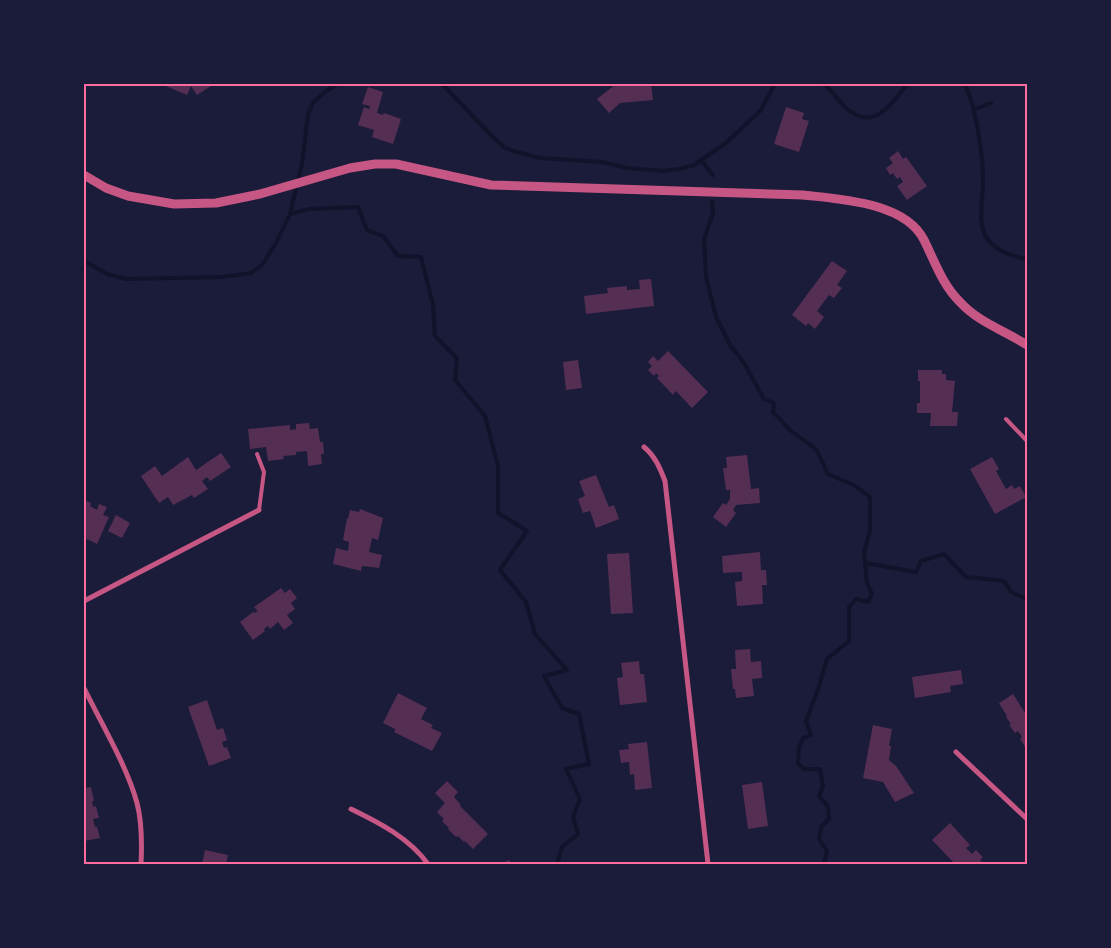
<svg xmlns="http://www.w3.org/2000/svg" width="1111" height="948" font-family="Quicksand,sans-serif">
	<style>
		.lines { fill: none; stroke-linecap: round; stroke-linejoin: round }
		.stream { stroke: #12122b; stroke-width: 4 }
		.building { fill: #542f53 }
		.service { stroke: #c65784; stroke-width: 4 }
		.minor { stroke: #c65784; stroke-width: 5 }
		.tertiary { stroke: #c65784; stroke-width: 9 }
		.neatline { fill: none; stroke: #ff6b9d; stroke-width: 2 }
	</style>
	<rect width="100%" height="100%" fill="#1b1b3a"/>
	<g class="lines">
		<!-- stream -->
		<path class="stream" d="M 442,84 L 494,138 L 504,147 L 513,151 L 540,158 L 602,162 L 627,168 L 664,171 L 679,169 L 694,165 L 726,143 L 761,110 L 775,84
			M 824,84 C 832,91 838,100 845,107 C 874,134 891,103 908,84
			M 964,84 C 975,100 983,157 983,178 C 984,196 977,218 985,235 C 992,249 1012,257 1027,259
			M 973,110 L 991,103
			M 701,160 L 713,175
			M 712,202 L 713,213 L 704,239 L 706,277 L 716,317 L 730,345 L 744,363 L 764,399 L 774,403 L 773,412 L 790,430 L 816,449 L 828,474 L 854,485 L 870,497 L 870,531 L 864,552 L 867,583 L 872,594 L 868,602 L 856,599 L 849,607 L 849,641 L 827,659 L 818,689 L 806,721 L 811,735 L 803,738 L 799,748 L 798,763 L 804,769 L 820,769 L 823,786 L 819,796 L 828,807 L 829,819 L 821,827 L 819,839 L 827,851 L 824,864
			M 290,214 L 309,209 L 358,207 L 367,230 L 383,236 L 398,256 L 421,257 L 433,305 L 435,336 L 457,358 L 455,380 L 485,416 L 498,466 L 498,513 L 527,531 L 500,570 L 526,602 L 535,634 L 567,670 L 544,676 L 562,708 L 579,714 L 589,764 L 566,769 L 580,799 L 573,817 L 578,834 L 562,847 L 557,864
			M 84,261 L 107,274 L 126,279 L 222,277 L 251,273 L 263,264 L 276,243 L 290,214 L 302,164 L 308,114 L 313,103 L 325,92 L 337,84
			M 865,563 L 916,572 L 921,561 L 944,554 L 966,577 L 1004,581 L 1011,592 L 1027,599"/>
	</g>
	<!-- building -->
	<path class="building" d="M 167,84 L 214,84 L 197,95 L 191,86 L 187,95 L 166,86 Z
		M 616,84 L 651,84 L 653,100 L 620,103 L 609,113 L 597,99 Z
		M 368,87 L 383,92 L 377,113 L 383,115 L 384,113 L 401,119 L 393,144 L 372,137 L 374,130 L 358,125 L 364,107 L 369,109 L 370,106 L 362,104 Z
		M 786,107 L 804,113 L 802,119 L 809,121 L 799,152 L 774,144 Z
		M 898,151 L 903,159 L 906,157 L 927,186 L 907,200 L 897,186 L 903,182 L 900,177 L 897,179 L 893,173 L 890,175 L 886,168 L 893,163 L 889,158 Z
		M 832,261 L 847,271 L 837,285 L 842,288 L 834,298 L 829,295 L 817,311 L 824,317 L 815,329 L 808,323 L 806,326 L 792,315 Z
		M 651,279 L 654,306 L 586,314 L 584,296 L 608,293 L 607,288 L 627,286 L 627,290 L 640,289 L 639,280 Z
		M 668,351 L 708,392 L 692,408 L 676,391 L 673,395 L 657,378 L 659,376 L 656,373 L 654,376 L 648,370 L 652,366 L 648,362 L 653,356 L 658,361 Z
		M 578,360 L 582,388 L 566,390 L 563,362 Z
		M 918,370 L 942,370 L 942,374 L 946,374 L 946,380 L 955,381 L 952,412 L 958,412 L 957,426 L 930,426 L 931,413 L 917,413 L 917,403 L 920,403 L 920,381 L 918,381 Z
		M 309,423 L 310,429 L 318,428 L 320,442 L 323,442 L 324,454 L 321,454 L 322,464 L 308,466 L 307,451 L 296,452 L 296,455 L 283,456 L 284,459 L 268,461 L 266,447 L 250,449 L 248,429 L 290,425 L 290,430 L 296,429 L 296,424 Z
		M 221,453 L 231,467 L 210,481 L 207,477 L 202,481 L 208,489 L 194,498 L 192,495 L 173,505 L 168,497 L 159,503 L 141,476 L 155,466 L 162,476 L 188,457 L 196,470 Z
		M 747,455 L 751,489 L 759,488 L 760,503 L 736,505 L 733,510 L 736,513 L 726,527 L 713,517 L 723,503 L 726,505 L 730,499 L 730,490 L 726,490 L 723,468 L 727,468 L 726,457 Z
		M 992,457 L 999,469 L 996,471 L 1006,489 L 1012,485 L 1014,489 L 1020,486 L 1026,497 L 995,514 L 970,469 Z
		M 596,475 L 609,507 L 614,505 L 619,519 L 596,528 L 590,511 L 583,513 L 578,499 L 585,496 L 579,481 Z
		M 84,500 L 91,503 L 90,506 L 97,510 L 99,504 L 107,507 L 103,515 L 109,517 L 97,544 L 87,539 L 86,541 L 84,540 Z
		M 360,509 L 383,518 L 378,540 L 372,538 L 369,552 L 382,555 L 379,568 L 362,566 L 361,571 L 333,564 L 336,548 L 348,551 L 349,542 L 343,540 L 347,518 L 348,519 L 350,510 L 359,512 Z
		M 116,515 L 130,523 L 122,538 L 108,531 Z
		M 760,552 L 761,570 L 766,570 L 767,585 L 762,585 L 763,604 L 737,606 L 735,582 L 742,581 L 742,572 L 723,573 L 722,556 Z
		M 629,553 L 633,613 L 611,614 L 607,554 Z
		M 281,588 L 285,593 L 290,589 L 297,598 L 291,603 L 295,609 L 287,615 L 293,623 L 284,630 L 278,622 L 270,629 L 268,626 L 264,629 L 265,631 L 253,640 L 240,622 L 253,612 L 254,613 L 258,611 L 254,607 Z
		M 750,649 L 751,662 L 761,661 L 762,678 L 752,679 L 754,696 L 736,698 L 735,689 L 733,689 L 731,669 L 736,669 L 735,650 Z
		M 639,661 L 640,674 L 644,674 L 647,702 L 620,705 L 617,678 L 623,677 L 621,663 Z
		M 961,670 L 963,684 L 950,686 L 951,692 L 915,698 L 912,677 Z
		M 398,693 L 427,708 L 421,719 L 433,725 L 431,728 L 442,733 L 432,751 L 394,732 L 395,729 L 383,723 Z
		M 1013,694 L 1027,716 L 1027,750 L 1020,739 L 1022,737 L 1018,731 L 1015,733 L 1009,725 L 1011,724 L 1006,717 L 1007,716 L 999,703 Z
		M 207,700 L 217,730 L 223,728 L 227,740 L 222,742 L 224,748 L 227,747 L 231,758 L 209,766 L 188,707 Z
		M 873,725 L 892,729 L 889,746 L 891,746 L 889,760 L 896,766 L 914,793 L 895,802 L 883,782 L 863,778 Z
		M 647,742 L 652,788 L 635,790 L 634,774 L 630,775 L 629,762 L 621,763 L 619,750 L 629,749 L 628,744 Z
		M 447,781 L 458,792 L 454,797 L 461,805 L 460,806 L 488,834 L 473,849 L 465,841 L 464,842 L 458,836 L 456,837 L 448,829 L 449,828 L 442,821 L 444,819 L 437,812 L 445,803 L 435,793 Z
		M 762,782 L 768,826 L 748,829 L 742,785 Z
		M 91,787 L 94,801 L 92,801 L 93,807 L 96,806 L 99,818 L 93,819 L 95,827 L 97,827 L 100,838 L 84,841 L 84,788 Z
		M 950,823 L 970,845 L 966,848 L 972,854 L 976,850 L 983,857 L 980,860 L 984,864 L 955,864 L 932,840 Z
		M 205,850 L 228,855 L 226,864 L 202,864 Z
		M 509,860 L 512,864 L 502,864 Z"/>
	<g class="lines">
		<!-- service -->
		<path class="service" d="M 1006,419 L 1027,441
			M 257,454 L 264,472 L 259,510"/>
		<!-- minor -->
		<path class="minor" d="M 644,447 C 655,456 660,468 665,481 L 708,864
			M 84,601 L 259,510
			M 84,688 C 101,723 127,766 137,803 C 142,822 142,844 141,864
			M 956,752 L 1027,819
			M 351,809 C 380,823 409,838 428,864"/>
		<!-- tertiary -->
		<path class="tertiary" d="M 84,175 L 106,188 L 128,196 L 174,204 L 216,203 L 260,194 L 350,168 L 375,164 L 396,164 L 491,185 L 803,195 C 839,199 905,202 924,240 C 935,262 942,284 960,302 C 978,322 1005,331 1027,345"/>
	</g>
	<!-- border -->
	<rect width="1111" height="948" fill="none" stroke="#1b1b3a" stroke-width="170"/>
	<rect x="85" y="85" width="941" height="778" class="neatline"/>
</svg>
